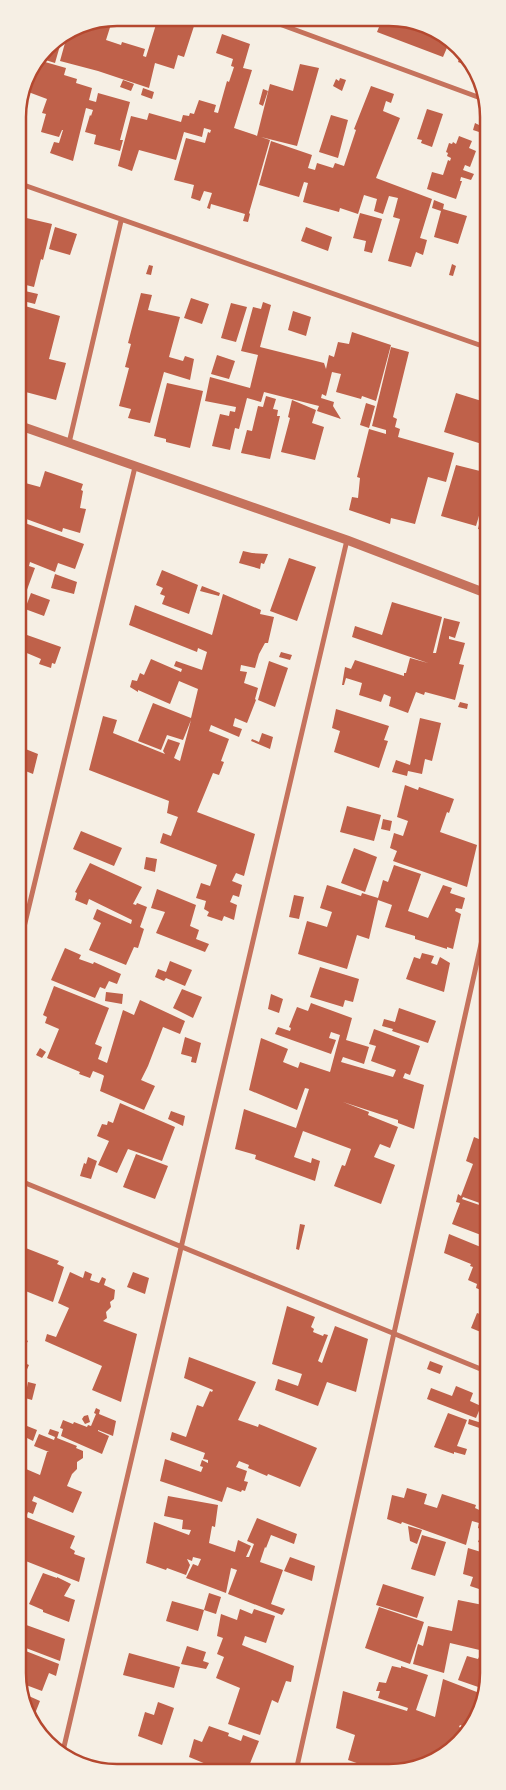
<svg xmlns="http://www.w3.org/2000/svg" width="506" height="1790" font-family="'Roboto Condensed',sans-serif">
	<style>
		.building { fill: #bf614a }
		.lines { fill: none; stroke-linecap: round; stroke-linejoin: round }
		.minor { stroke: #c5725c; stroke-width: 5 }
		.tertiary { stroke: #c5725c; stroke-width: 9 }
		.rim { fill: none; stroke: #b5482f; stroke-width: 2.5 }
	</style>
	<rect width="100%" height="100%" fill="#f6efe4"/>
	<!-- building -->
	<path class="building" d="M 113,18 L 106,40 L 121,45 L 122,42 L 145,49 L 143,56 L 146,57 L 158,18 L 181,18 L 195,23 L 184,57 L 178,55 L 174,69 L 155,63 L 149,88 L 98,71 L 60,61 L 68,32 L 71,31 L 80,33 L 82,24 Z
		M 372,19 L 409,19 L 449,43 L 443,57 L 377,32 L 381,22 Z
		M 222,34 L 250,44 L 243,68 L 252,70 L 234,128 L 255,135 L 257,136 L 270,84 L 293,91 L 300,64 L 319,68 L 297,146 L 261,137 L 270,140 L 249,213 L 250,214 L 248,222 L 243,221 L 245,214 L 211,204 L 210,209 L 207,208 L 212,193 L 204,191 L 200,201 L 191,198 L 194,185 L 174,180 L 186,138 L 205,143 L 208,132 L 210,133 L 211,130 L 204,128 L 202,137 L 184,132 L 176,160 L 139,150 L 132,171 L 118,166 L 131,116 L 147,120 L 149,113 L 181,122 L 183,115 L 189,116 L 190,113 L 194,114 L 199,100 L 216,105 L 214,112 L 218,113 L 227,81 L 229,82 L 234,67 L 231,66 L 233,59 L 216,53 Z
		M 63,35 L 55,63 L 39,58 L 47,46 Z
		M 462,50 L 464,51 L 471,67 L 458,62 Z
		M 38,60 L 66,68 L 64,75 L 77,79 L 76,83 L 92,88 L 89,100 L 96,102 L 98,93 L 130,102 L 120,140 L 123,140 L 120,151 L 94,144 L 96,135 L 85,132 L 90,115 L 91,116 L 93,110 L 86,108 L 73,161 L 50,153 L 54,142 L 59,143 L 63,130 L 62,130 L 59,137 L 41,132 L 46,114 L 42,113 L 47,99 L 23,90 L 25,79 Z
		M 340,78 L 346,80 L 342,91 L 333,86 L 336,79 L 339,81 Z
		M 123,80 L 134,84 L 131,91 L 120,87 Z
		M 371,86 L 394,94 L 391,103 L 386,101 L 383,111 L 400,118 L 376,178 L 432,199 L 420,238 L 427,240 L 423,255 L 416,252 L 411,267 L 388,261 L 400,219 L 393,217 L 398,198 L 389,196 L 383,214 L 374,211 L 377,199 L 364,195 L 358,214 L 340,208 L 339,212 L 303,202 L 308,183 L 304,182 L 299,197 L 259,185 L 271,141 L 312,155 L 308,168 L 315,170 L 317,163 L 333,168 L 335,163 L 344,166 L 356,130 L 354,129 Z
		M 143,88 L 154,92 L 152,99 L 141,95 Z
		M 263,89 L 268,91 L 263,106 L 259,104 Z
		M 427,109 L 443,114 L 432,147 L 421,143 L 422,140 L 417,139 Z
		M 331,115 L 348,120 L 338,158 L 319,152 Z
		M 475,123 L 481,126 L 479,132 L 473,130 Z
		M 459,136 L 472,141 L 469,148 L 476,151 L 470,167 L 465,165 L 463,170 L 474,174 L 471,180 L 461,177 L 460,181 L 462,181 L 456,199 L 427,189 L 432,172 L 443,175 L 448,160 L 450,161 L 451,158 L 447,156 L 448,153 L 446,152 L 449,143 L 452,144 L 453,142 L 456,144 Z
		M 487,148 L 488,148 L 488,167 L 482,163 Z
		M 434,200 L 444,204 L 443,209 L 467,216 L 458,244 L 434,237 L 441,211 L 432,208 Z
		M 360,213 L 382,219 L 372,253 L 364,251 L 366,241 L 353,238 Z
		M 18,216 L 52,224 L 43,260 L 41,259 L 34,287 L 18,283 Z
		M 55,227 L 77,234 L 70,255 L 49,249 Z
		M 306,227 L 332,237 L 328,251 L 301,241 Z
		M 452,264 L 456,266 L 453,276 L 449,275 Z
		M 149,265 L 153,266 L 151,275 L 146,274 Z
		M 25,291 L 38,294 L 35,304 L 23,301 Z
		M 141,293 L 152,295 L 148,310 L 180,317 L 169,357 L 183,361 L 185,356 L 194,359 L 190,380 L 164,372 L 150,423 L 128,418 L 131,409 L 119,406 L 129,368 L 125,367 L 131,344 L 128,343 Z
		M 191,298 L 209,304 L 202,324 L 184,318 Z
		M 263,302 L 271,305 L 260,347 L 324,363 L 326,369 L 329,355 L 334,357 L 338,342 L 349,344 L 352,332 L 391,345 L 376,401 L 362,396 L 361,399 L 336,392 L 341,374 L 332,372 L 326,396 L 322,394 L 321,398 L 334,402 L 333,406 L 341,419 L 317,411 L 319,406 L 264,392 L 261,402 L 247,398 L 239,429 L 235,428 L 230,450 L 212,446 L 220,414 L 229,416 L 230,411 L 235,412 L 236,407 L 205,401 L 210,377 L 250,388 L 258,355 L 241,351 L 253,307 L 261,309 Z
		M 231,303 L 247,307 L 236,342 L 221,338 Z
		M 18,304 L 60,316 L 49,359 L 66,363 L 56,400 L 18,390 Z
		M 293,311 L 311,317 L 306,336 L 288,330 Z
		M 391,347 L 409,352 L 393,417 L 397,419 L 395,427 L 400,429 L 398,437 L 454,453 L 446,482 L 428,477 L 415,524 L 391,518 L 390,524 L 349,510 L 352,497 L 358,498 L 360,478 L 357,477 L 369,429 L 386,434 L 386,430 L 372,426 Z
		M 217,355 L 235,361 L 229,379 L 211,374 Z
		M 167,383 L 203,391 L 190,448 L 166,442 L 166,439 L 154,436 Z
		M 456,393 L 488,403 L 488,437 L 485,445 L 444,432 Z
		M 266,396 L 276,399 L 273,409 L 278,410 L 277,416 L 280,416 L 270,459 L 241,453 L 247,430 L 252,431 L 258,406 L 263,407 Z
		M 292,400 L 316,410 L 312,423 L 324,427 L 315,460 L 281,452 L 290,418 L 288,417 Z
		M 366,403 L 375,406 L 369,428 L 360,425 Z
		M 456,465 L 488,473 L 488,485 L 476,526 L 441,516 Z
		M 45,471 L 83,484 L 81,490 L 83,491 L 80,508 L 86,509 L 80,533 L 63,528 L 62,532 L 18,516 L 18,481 L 40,487 Z
		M 487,491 L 488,491 L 488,531 L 478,529 Z
		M 18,518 L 20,518 L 19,521 L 84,544 L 75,569 L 58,563 L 55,572 L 30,562 L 29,566 L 35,568 L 21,606 L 18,605 Z
		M 243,551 L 252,553 L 268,554 L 264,564 L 261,563 L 260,569 L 239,563 Z
		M 289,558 L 316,567 L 297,621 L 270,611 Z
		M 162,570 L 198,585 L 189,614 L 162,604 L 165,596 L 160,594 L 163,588 L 156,585 Z
		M 55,574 L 77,582 L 74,594 L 51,588 Z
		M 202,586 L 220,593 L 219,596 L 200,591 Z
		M 31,593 L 50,600 L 44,616 L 25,609 Z
		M 223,594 L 261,610 L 260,614 L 274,617 L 268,643 L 265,643 L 259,654 L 255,668 L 241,665 L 240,671 L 247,672 L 244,683 L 258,688 L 255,699 L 256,700 L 247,723 L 235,718 L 233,726 L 242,729 L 239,737 L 211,725 L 209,731 L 229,739 L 221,761 L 224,762 L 219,775 L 213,773 L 197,812 L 255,834 L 244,876 L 236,873 L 232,881 L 242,885 L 239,897 L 233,895 L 230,902 L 237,905 L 234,920 L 224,916 L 222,921 L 207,916 L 209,912 L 204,909 L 206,901 L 196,898 L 201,883 L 210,886 L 217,865 L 160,843 L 163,833 L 171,836 L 178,817 L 167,813 L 169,801 L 89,770 L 103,716 L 117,720 L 113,733 L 165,754 L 163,751 L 168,739 L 180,743 L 174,758 L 180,761 L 191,720 L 183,740 L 167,735 L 161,750 L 138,741 L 153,703 L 191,718 L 198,689 L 179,681 L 170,704 L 138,690 L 138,692 L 130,687 L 132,680 L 137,681 L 140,673 L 144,675 L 151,659 L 181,672 L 182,669 L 174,666 L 176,661 L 202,670 L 207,652 L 198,648 L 197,652 L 129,625 L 135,605 L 212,635 Z
		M 392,602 L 442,617 L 433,653 L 436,653 L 444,618 L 460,622 L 455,638 L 449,636 L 449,639 L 465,643 L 459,664 L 464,665 L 455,700 L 425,692 L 424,695 L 416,692 L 408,713 L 389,706 L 391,697 L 384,694 L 381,702 L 359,695 L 362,683 L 346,678 L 344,685 L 342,685 L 345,667 L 351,669 L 355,660 L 404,676 L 404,673 L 406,673 L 410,658 L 428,663 L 352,637 L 355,626 L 382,635 Z
		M 27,635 L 61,647 L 55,664 L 52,663 L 51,668 L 39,664 L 41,659 L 22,651 Z
		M 281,652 L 292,655 L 290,660 L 279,657 Z
		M 269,661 L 288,668 L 275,707 L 258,700 Z
		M 460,702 L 468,704 L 467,709 L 458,707 Z
		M 336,709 L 389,726 L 384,740 L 388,741 L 379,768 L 334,752 L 340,731 L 332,728 Z
		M 420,718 L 441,723 L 432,761 L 425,759 L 422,774 L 408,771 L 407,776 L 392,772 L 396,760 L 410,765 Z
		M 262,733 L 273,737 L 270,749 L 251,741 L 252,739 L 259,742 Z
		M 18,746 L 38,754 L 33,774 L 18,768 Z
		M 405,785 L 418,790 L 419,787 L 454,799 L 449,813 L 447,812 L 440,832 L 477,845 L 467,887 L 393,861 L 397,851 L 390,848 L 394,833 L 403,836 L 408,821 L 397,817 Z
		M 347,806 L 381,815 L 374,841 L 340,832 Z
		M 383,819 L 392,821 L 390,831 L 381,829 Z
		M 81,831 L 122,848 L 114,866 L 73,849 Z
		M 354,848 L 377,857 L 365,892 L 341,883 Z
		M 146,857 L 157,859 L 155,872 L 144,869 Z
		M 90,863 L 142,887 L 133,904 L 136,905 L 137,903 L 147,907 L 140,927 L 144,929 L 138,948 L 134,947 L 126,965 L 89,950 L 101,923 L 93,919 L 97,909 L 131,924 L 132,920 L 89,899 L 87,905 L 75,900 L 77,893 L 75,892 Z
		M 394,865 L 421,874 L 408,911 L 428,918 L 443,885 L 452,888 L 450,893 L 465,898 L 462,909 L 456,908 L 455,911 L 461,914 L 453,949 L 447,947 L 447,949 L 415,939 L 415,936 L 385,927 L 392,905 L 378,900 L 369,939 L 357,935 L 347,969 L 298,954 L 307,921 L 327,927 L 332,912 L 320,908 L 327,885 L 361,896 L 362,893 L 378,898 L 383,880 L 388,882 Z
		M 157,889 L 196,905 L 190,926 L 199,930 L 196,939 L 209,944 L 205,952 L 156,933 L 165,912 L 151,908 Z
		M 294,895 L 304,897 L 299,919 L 289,917 Z
		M 65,948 L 81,955 L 79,959 L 93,964 L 94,962 L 121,974 L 117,984 L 109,981 L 105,989 L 100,987 L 95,998 L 51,980 Z
		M 422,953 L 434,956 L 431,963 L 437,965 L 440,957 L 450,963 L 444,992 L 406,979 L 414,957 L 420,959 Z
		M 170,961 L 192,970 L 185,986 L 166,978 L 164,981 L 155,977 L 158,969 L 166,972 Z
		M 320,967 L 359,979 L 353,1002 L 345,1000 L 343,1007 L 310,997 Z
		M 54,986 L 109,1008 L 95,1044 L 102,1047 L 98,1059 L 107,1063 L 123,1010 L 134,1015 L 140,1000 L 185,1021 L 180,1034 L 163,1027 L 148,1066 L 141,1080 L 155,1086 L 144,1110 L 100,1091 L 104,1076 L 103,1075 L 93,1071 L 90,1078 L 79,1074 L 80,1072 L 47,1058 L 59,1029 L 45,1023 L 47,1017 L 43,1015 Z
		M 182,989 L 202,997 L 193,1018 L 173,1008 Z
		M 106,992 L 123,994 L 122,1004 L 105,1001 Z
		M 271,994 L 283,999 L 279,1013 L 268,1009 Z
		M 311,1003 L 352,1018 L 346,1040 L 369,1047 L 364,1064 L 343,1057 L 341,1062 L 393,1077 L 396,1070 L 371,1061 L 376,1046 L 369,1044 L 374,1029 L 420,1046 L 410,1075 L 405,1073 L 403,1078 L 424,1085 L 414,1129 L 398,1123 L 398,1120 L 343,1102 L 369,1112 L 368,1115 L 398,1127 L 390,1148 L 380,1144 L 374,1157 L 395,1165 L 381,1204 L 334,1186 L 342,1165 L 345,1166 L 351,1149 L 303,1131 L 294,1157 L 311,1163 L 312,1158 L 320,1161 L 315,1181 L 255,1159 L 256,1155 L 235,1149 L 244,1109 L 296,1128 L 309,1089 L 305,1088 L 297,1110 L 249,1090 L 261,1038 L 288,1049 L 283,1062 L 298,1068 L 300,1062 L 330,1072 L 340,1035 L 331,1032 L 329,1038 L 336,1040 L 331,1054 L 275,1034 L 278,1027 L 290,1031 L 291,1028 L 289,1027 L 297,1007 L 308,1011 Z
		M 399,1008 L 436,1021 L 428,1043 L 392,1031 L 393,1029 L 382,1026 L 384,1019 L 395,1022 Z
		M 185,1037 L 201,1043 L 196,1063 L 191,1062 L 192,1057 L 181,1054 Z
		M 40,1048 L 46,1052 L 42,1058 L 36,1055 Z
		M 120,1103 L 175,1127 L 162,1161 L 128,1149 L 117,1173 L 98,1165 L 109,1141 L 97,1136 L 102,1124 L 107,1125 L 108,1121 L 113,1123 Z
		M 171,1111 L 185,1116 L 183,1126 L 168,1119 Z
		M 474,1137 L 488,1143 L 488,1206 L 463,1197 L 462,1199 L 488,1208 L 488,1236 L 481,1234 L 481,1235 L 452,1224 L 460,1203 L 456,1202 L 458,1194 L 461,1196 L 473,1164 L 466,1161 Z
		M 136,1154 L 168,1166 L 155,1199 L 123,1187 Z
		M 88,1157 L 97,1161 L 91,1179 L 80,1176 L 84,1163 L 86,1164 Z
		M 300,1224 L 305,1225 L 299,1250 L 296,1249 Z
		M 449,1234 L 488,1250 L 488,1293 L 476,1288 L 477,1284 L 468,1280 L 473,1267 L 470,1266 L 471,1264 L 444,1253 Z
		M 18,1245 L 59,1261 L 57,1264 L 64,1267 L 53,1302 L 18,1288 Z
		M 85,1271 L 92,1274 L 90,1280 L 99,1283 L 102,1277 L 106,1279 L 104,1285 L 115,1290 L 114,1299 L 110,1302 L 111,1307 L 106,1312 L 107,1318 L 103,1321 L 137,1334 L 121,1402 L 92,1390 L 102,1366 L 45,1341 L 47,1334 L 56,1337 L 69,1308 L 58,1303 L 70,1272 L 83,1278 Z
		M 133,1272 L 149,1278 L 145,1294 L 127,1287 Z
		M 481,1305 L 488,1307 L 488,1313 L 480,1310 Z
		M 287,1306 L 315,1317 L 311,1327 L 314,1329 L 313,1332 L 323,1336 L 324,1334 L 328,1335 L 318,1361 L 322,1363 L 335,1326 L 368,1339 L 356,1392 L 327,1382 L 318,1406 L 275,1390 L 278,1379 L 298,1386 L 302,1374 L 272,1364 Z
		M 477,1313 L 488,1317 L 488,1335 L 471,1328 Z
		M 21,1337 L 28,1341 L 24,1348 L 18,1345 Z
		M 189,1357 L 256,1382 L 238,1420 L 258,1427 L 259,1424 L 264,1426 L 317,1448 L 300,1487 L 268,1474 L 267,1476 L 248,1468 L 249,1465 L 239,1461 L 236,1467 L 247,1471 L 244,1481 L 248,1482 L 245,1491 L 242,1490 L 241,1492 L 227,1487 L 222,1502 L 160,1481 L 165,1459 L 201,1472 L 203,1467 L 200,1466 L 202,1460 L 208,1463 L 208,1460 L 203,1459 L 205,1453 L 170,1440 L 172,1432 L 186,1437 L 197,1405 L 203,1407 L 210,1391 L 212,1392 L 213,1390 L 184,1378 Z
		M 18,1360 L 29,1365 L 24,1376 L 18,1374 Z
		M 430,1361 L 443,1366 L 440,1374 L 427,1369 Z
		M 28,1382 L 36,1384 L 32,1400 L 25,1398 Z
		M 18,1385 L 24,1386 L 19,1411 L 18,1411 Z
		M 456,1386 L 473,1393 L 470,1401 L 481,1406 L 476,1418 L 427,1399 L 431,1388 L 452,1396 Z
		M 96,1408 L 100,1410 L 99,1414 L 116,1421 L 113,1436 L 98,1430 L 98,1431 L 109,1436 L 102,1454 L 61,1436 L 63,1429 L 60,1428 L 63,1420 L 73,1424 L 74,1422 L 87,1427 L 88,1425 L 91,1426 L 96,1414 L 94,1413 Z
		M 448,1413 L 467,1420 L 457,1446 L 467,1449 L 465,1455 L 454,1452 L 454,1454 L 434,1447 Z
		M 88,1415 L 90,1422 L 85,1424 L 82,1419 L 84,1416 Z
		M 469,1419 L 488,1425 L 488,1431 L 468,1424 Z
		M 27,1426 L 37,1430 L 33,1441 L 25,1437 Z
		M 50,1429 L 59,1432 L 57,1438 L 77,1446 L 76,1448 L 83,1451 L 83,1458 L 77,1462 L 77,1469 L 72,1474 L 67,1486 L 82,1492 L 73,1513 L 34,1496 L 32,1501 L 37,1503 L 33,1514 L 28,1512 L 26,1517 L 75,1536 L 70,1548 L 75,1551 L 74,1554 L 85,1558 L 79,1582 L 18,1558 L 18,1531 L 24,1516 L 18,1514 L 19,1466 L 40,1475 L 47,1452 L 49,1452 L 34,1446 L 39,1434 L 54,1440 L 55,1437 L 48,1434 Z
		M 487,1450 L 488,1450 L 488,1478 L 482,1476 Z
		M 407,1488 L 427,1494 L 424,1504 L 437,1508 L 442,1494 L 476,1505 L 475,1508 L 488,1514 L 488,1542 L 483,1540 L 482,1543 L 478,1542 L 483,1530 L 478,1528 L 479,1523 L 472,1521 L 466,1545 L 402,1522 L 401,1524 L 387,1519 L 392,1495 L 404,1498 Z
		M 168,1496 L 218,1505 L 215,1527 L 212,1526 L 209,1543 L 235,1552 L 238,1540 L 251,1546 L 246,1557 L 249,1557 L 254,1544 L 247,1541 L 257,1518 L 297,1534 L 294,1544 L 271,1535 L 266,1548 L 265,1547 L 260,1562 L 283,1570 L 271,1604 L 285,1609 L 282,1615 L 228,1594 L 237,1570 L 231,1568 L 226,1593 L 186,1578 L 193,1564 L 198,1566 L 201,1559 L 193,1557 L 192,1561 L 187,1559 L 190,1565 L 186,1575 L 167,1568 L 166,1570 L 146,1563 L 154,1522 L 189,1535 L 191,1530 L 182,1529 L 183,1520 L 164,1516 Z
		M 408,1526 L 422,1530 L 417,1544 L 410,1541 Z
		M 422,1535 L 446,1542 L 435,1576 L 411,1569 Z
		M 468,1548 L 481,1552 L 482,1550 L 488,1552 L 488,1592 L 470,1586 L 473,1577 L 463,1574 Z
		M 290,1557 L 315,1566 L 312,1581 L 284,1571 Z
		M 18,1573 L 27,1576 L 23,1590 L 18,1588 Z
		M 43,1573 L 57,1578 L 57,1577 L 71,1584 L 64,1596 L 75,1600 L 69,1622 L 43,1612 L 43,1610 L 29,1604 Z
		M 383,1584 L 424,1597 L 417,1618 L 376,1605 Z
		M 209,1593 L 221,1597 L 216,1614 L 204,1610 Z
		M 458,1600 L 488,1606 L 488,1652 L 450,1643 L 444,1673 L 413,1664 L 418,1644 L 423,1646 L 428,1626 L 452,1631 Z
		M 172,1601 L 204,1610 L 198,1631 L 166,1621 Z
		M 379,1607 L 424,1622 L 410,1664 L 365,1648 Z
		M 240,1609 L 252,1614 L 254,1609 L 275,1616 L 266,1643 L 245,1636 L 242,1645 L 294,1666 L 291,1682 L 286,1681 L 278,1703 L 272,1700 L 260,1735 L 228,1724 L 240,1688 L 216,1678 L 224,1657 L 217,1654 L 223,1638 L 217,1636 L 221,1614 L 237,1620 Z
		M 18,1622 L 65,1639 L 60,1661 L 18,1645 Z
		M 187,1646 L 206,1652 L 203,1661 L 209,1663 L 206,1669 L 181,1664 Z
		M 18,1648 L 59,1664 L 56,1676 L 49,1673 L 42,1691 L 18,1682 Z
		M 129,1653 L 180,1667 L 174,1688 L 123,1675 Z
		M 480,1655 L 488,1657 L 488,1679 L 484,1689 L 458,1680 L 467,1656 L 478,1659 Z
		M 392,1666 L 401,1668 L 401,1666 L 428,1675 L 416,1710 L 435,1717 L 443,1679 L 482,1694 L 468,1728 L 460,1725 L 459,1727 L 467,1730 L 464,1739 L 402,1772 L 373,1772 L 374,1769 L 348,1760 L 355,1735 L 336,1728 L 343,1691 L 407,1711 L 408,1708 L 378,1698 L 380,1691 L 376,1691 L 379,1682 L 386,1683 Z
		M 22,1693 L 40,1701 L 34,1716 L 32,1716 Z
		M 158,1702 L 174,1708 L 162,1745 L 138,1736 L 145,1712 L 154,1715 Z
		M 36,1725 L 44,1728 L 42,1738 Z
		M 209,1726 L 229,1733 L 228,1736 L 241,1741 L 243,1735 L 259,1741 L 249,1766 L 240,1763 L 238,1771 L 223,1771 L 189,1757 L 194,1739 L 202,1742 Z"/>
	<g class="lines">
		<!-- minor -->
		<path class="minor" d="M 263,18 L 486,100
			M 18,183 L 488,348
			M 69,443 L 121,221
			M 18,952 L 135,467
			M 18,1180 L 488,1372
			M 63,1751 L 347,540
			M 296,1771 L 488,913"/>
		<!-- tertiary -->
		<path class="tertiary" d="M 18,425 L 347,540 L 488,594"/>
	</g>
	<!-- crop -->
	<path d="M0 0H506V1790H0ZM117 26H389A91 91 0 0 1 480 117V1673A91 91 0 0 1 389 1764H117A91 91 0 0 1 26 1673V117A91 91 0 0 1 117 26Z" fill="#f6efe4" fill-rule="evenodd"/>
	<path class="rim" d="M117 26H389A91 91 0 0 1 480 117V1673A91 91 0 0 1 389 1764H117A91 91 0 0 1 26 1673V117A91 91 0 0 1 117 26Z"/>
</svg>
